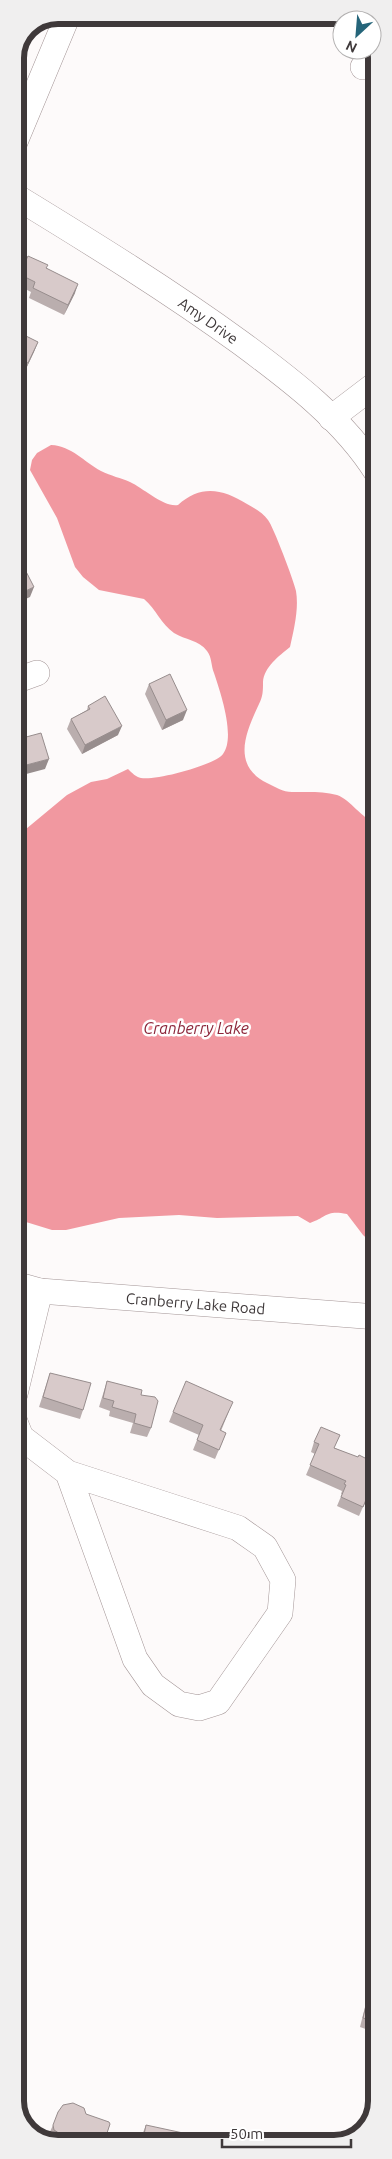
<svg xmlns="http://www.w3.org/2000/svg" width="392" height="2159" font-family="Ubuntu,sans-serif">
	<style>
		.water { fill: #f198a0 }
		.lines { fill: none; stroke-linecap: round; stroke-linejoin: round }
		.minor-casing { stroke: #a49697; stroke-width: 26 }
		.minor { stroke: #fff; stroke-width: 25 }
		.wall { fill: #baaeae }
		.shaded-wall { fill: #978d8d }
		.building { fill: #d8caca; stroke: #978d8d }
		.labels { text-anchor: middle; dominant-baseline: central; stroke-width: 5; stroke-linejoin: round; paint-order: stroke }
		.street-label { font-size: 15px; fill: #3f393a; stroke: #fff }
		.water-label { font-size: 16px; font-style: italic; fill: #8c263a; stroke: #fff }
		.rim { fill: none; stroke: #3f393a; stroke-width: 6 }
	</style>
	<rect width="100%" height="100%" fill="#fdfafa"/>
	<!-- water -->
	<path class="water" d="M 51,445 C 72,446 84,462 101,471 C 111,476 121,478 130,482 C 143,488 165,508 178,505 C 201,484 223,489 247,504 C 254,508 263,513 268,520 C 273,526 294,581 296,591 C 299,609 294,629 290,647 C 279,656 264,667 263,682 C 263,691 263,696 259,704 C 246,732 231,765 267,783 C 275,787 283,792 292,792 C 307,792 323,791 337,795 C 351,800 361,818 377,824 L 377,1248 L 363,1235 L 347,1214 C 325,1210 328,1217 310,1223 L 298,1216 L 217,1218 L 179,1215 L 119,1218 L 66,1230 L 52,1230 L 26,1222 L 15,1221 L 15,844 L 26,829 L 67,795 L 91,782 L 107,779 L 128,769 C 132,773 136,777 141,778 C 155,781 215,765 223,754 C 236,737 220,691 214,673 C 211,666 212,657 207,651 C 199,640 185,640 174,633 C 161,624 156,609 144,599 L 99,590 L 83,577 L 75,567 L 57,518 L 30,470 L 32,460 L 37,453 Z"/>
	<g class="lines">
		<!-- minor casing -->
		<g class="minor-casing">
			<g id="minor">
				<path d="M 363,67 L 377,56"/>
				<path d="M 15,142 L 68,15"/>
				<path id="s1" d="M 15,196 C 92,243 168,290 241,343 C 291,380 344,420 377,473"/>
				<path d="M 331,418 L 377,383"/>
				<path d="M 15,681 L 37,673"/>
				<path id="s2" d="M 15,1284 L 40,1291 L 377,1317"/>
				<path d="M 15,1394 L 40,1291"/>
				<path d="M 15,1422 L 21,1437 L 68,1473 L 238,1528 L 265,1547 L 283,1580 L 280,1613 L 218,1702 L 199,1708 L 179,1704 L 153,1685 L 135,1659 L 68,1473"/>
			</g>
		</g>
		<!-- minor -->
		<use href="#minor" class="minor"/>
	</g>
	<!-- wall -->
	<path class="wall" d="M 47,268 L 75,293 L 64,315 L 29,298 L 31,292 L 16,284 L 19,274 Z
		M 15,323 L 20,334 L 38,342 L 24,373 L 15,368 Z
		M 149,684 L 183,720 L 162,730 L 145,694 Z
		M 88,706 L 118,735 L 82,754 L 67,729 L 71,719 L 87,710 Z
		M 50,1373 L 83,1410 L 80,1419 L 39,1407 Z
		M 107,1381 L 141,1395 L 151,1428 L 147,1437 L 130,1433 L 133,1423 L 109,1416 L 110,1411 L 99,1407 Z
		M 229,1411 L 221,1431 L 226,1433 L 215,1459 L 193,1450 L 199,1435 L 169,1422 L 173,1412 Z
		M 314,1442 L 335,1448 L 374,1465 L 373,1480 L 374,1480 L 359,1516 L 337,1506 L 342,1494 L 341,1494 L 342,1491 L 306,1475 L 315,1454 L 311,1452 Z
		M 375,1959 L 377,1960 L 377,2033 L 360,2027 L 370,1987 L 367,1986 L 371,1969 Z
		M 86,2114 L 110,2124 L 107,2133 L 112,2135 L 109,2144 L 57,2144 L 51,2140 L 49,2134 L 53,2125 Z
		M 146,2125 L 195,2144 L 140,2144 L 142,2135 Z"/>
	<!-- shaded-wall -->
	<path class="shaded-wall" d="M 78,284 L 75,293 L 64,315 L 68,305 Z
		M 38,342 L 34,352 L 24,373 L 28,363 Z
		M 34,587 L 30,597 L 15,604 L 15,596 Z
		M 187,710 L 183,720 L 162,730 L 166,720 Z
		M 122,726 L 118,735 L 82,754 L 85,745 Z
		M 49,759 L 45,769 L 15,777 L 15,768 Z
		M 374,1480 L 371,1490 L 359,1516 L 363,1507 Z
		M 20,2060 L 17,2070 L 15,2072 L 15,2068 Z
		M 26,2084 L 23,2094 L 15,2105 L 15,2101 Z"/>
	<!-- building -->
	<path class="building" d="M 28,256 L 48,265 L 46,268 L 78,284 L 68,305 L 33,288 L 35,282 L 19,274 Z
		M 15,323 L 23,327 L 20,333 L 38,342 L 28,363 L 15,357 Z
		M 17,554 L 34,587 L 15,596 L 15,555 Z
		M 170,674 L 187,710 L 166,720 L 149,684 Z
		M 105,696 L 122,726 L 85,745 L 71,719 L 90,709 L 88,706 Z
		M 41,733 L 49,759 L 15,768 L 15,740 Z
		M 50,1373 L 91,1383 L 83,1410 L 43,1397 Z
		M 107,1381 L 142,1390 L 141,1395 L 155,1397 L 158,1401 L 151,1428 L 134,1423 L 136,1414 L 112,1407 L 114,1401 L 103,1398 Z
		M 186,1381 L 233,1402 L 220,1430 L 226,1433 L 219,1450 L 197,1440 L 203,1425 L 173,1412 Z
		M 321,1427 L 340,1435 L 334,1448 L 358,1457 L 359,1455 L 375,1463 L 373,1465 L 377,1467 L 377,1469 L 372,1479 L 374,1480 L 363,1507 L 341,1497 L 346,1485 L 344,1484 L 346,1481 L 310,1465 L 319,1444 L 314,1442 Z
		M 375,1959 L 377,1960 L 377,2022 L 363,2018 L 373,1977 L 371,1977 Z
		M 15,2057 L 20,2060 L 15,2068 Z
		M 15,2078 L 26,2084 L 15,2101 Z
		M 73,2103 L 84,2108 L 86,2114 L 109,2122 L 110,2124 L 107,2133 L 112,2135 L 108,2144 L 78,2144 L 79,2141 L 72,2138 L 70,2140 L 54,2130 L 53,2125 L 58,2112 L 63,2105 Z
		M 146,2125 L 197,2136 L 195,2144 L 142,2144 Z
		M 248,2140 L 257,2144 L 247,2144 Z"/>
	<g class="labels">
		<!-- street labels -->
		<g class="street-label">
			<text stroke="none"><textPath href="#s1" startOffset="230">Amy Drive</textPath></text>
			<text stroke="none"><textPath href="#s2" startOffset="182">Cranberry Lake Road</textPath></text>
		</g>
		<!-- water labels -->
		<g class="water-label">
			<text x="196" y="1028">Cranberry Lake</text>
		</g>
	</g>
	<!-- crop -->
	<path d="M0 0H392V2159H0ZM58 24H334A34 34 0 0 1 368 58V2101A34 34 0 0 1 334 2135H58A34 34 0 0 1 24 2101V58A34 34 0 0 1 58 24Z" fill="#f0efef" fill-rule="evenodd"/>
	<path class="rim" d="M58 24H334A34 34 0 0 1 368 58V2101A34 34 0 0 1 334 2135H58A34 34 0 0 1 24 2101V58A34 34 0 0 1 58 24Z"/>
	<!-- north arrow -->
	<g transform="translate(357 35) rotate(206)"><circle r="24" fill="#ffffff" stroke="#b2b0b0"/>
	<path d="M0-4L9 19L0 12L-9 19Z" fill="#25657a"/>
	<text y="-8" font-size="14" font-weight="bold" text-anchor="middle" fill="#3f393a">N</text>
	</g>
	<!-- scale -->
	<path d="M222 2139v8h129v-8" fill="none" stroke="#3f393a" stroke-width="2.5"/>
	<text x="230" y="2139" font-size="15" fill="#3f393a" stroke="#ffffff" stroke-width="4" paint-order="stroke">50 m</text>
</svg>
